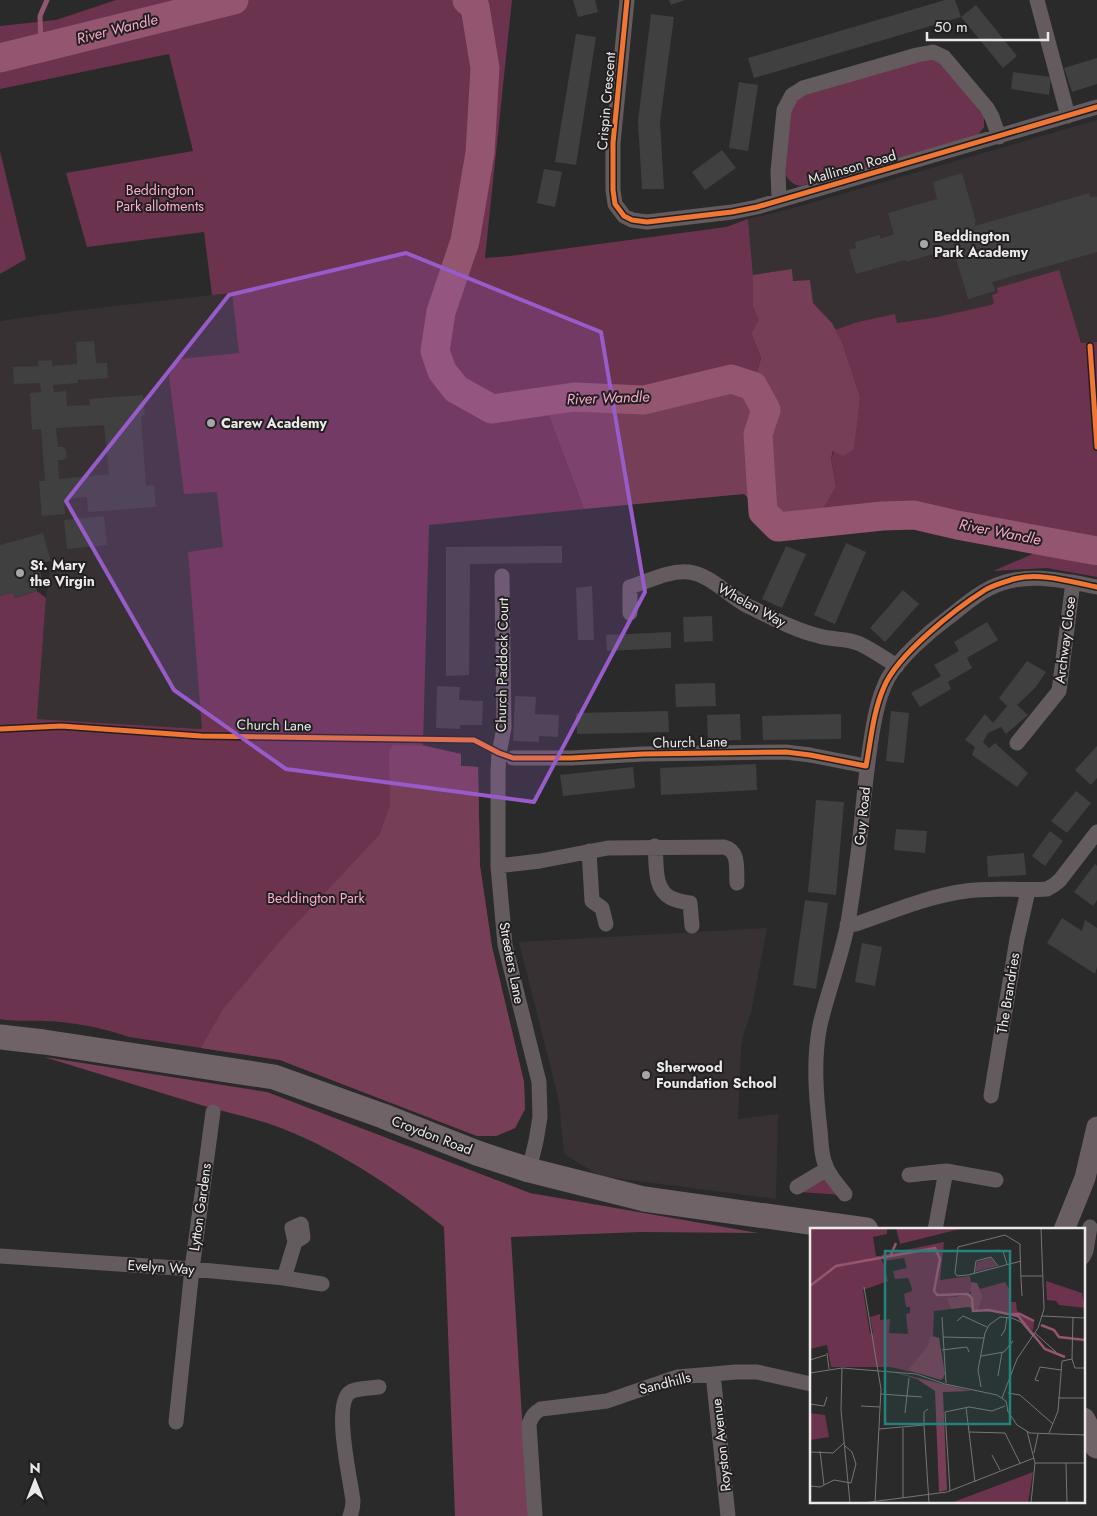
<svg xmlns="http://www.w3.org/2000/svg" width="1097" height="1516" font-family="Jost,sans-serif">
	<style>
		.built { fill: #383133 }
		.green { fill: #6b334d }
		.forest { fill: #773e58 }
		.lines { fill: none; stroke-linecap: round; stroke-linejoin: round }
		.stream { stroke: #945570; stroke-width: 5 }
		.river { stroke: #945570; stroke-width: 29 }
		.building { fill: #404040; fill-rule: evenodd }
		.minor { stroke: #645b5f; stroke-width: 15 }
		.secondary { stroke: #695e62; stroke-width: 21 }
		.trunk { stroke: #6f6368; stroke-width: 25 }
		.cycleway-casing { stroke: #211f20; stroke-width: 8 }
		.cycleway { stroke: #f07635; stroke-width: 5 }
		.marked { fill: #975bca; fill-opacity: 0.2; stroke: #975bca; stroke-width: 4; stroke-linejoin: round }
		.poi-dot { fill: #a7a6a7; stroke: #211f20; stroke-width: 2 }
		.labels { text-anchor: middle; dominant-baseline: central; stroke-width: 4; stroke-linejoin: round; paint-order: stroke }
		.street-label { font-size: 14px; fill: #ebe9ea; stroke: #211f20 }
		.park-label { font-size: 14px; fill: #fdadce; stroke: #211f20 }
		.poi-label { font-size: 14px; font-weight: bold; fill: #ebe9ea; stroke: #211f20; text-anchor: start }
		.water-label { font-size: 15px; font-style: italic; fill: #f7a7c9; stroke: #211f20 }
		.inset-river { fill: none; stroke: #945570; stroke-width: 2.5 }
		.inset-road { fill: none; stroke: #777677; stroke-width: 1 }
		.view { fill: #25827a; fill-opacity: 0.15; stroke: #25827a; stroke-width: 2.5 }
		.inset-edge { fill: none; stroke: #ebe9ea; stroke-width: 2.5 }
	</style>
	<rect width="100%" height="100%" fill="#2a2a2a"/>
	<!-- built -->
	<path class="built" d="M 1097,120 L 1097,342 L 851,370 L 842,342 L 832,323 L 813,303 L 810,280 L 793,281 L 792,269 L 753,275 L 748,219 L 790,209 Z
		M 413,267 L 202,729 L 37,719 L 46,598 L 51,561 L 43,533 L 0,545 L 0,321 L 72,311 L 212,295 Z
		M 767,928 L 751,1013 L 744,1032 L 741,1048 L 738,1119 L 778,1114 L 776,1199 L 600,1176 L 564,1154 L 559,1101 L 519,942 Z"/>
	<!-- green -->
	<path class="green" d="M 116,0 L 512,0 L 485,258 L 510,256 L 726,227 L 748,219 L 753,275 L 753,307 L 760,320 L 751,333 L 761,358 L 756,376 L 700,395 L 644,408 L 572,404 L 548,414 L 584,509 L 429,525 L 423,745 L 461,754 L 461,766 L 478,767 L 480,866 L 492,947 L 524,1082 L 525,1109 L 515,1128 L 496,1136 L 477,1136 L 280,1060 L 129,1037 C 103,1028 74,1022 46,1021 C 31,1020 16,1022 0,1019 L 0,596 L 13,592 L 15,598 L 37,591 L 46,598 L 37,719 L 202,729 L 188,552 L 223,547 L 217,492 L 184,494 L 169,376 L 179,359 L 239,353 L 232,293 L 212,295 L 204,232 L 87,247 L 66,173 L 193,151 L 169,54 L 0,89 L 0,26 L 56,20 Z
		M 930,58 L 945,65 L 984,117 L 984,127 L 978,135 L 801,186 C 793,185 789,181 785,174 L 791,111 L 799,97 Z
		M 0,151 L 26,259 L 0,274 Z
		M 1059,270 L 1081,343 L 1097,342 L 1097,551 L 957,525 L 914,515 L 882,516 L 815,523 L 836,487 L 831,458 L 860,396 L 842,342 L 835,330 L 858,322 L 895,314 L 897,323 L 933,318 L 991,305 L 994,303 L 992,295 L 998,293 L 997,288 Z
		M 1035,553 L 1097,566 L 1097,577 L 1047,568 L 993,571 Z
		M 826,1178 L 842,1195 L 800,1192 Z"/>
	<!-- forest -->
	<path class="forest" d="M 792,269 L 793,281 L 810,280 L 813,303 L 832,323 L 842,342 L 860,396 L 854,449 L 843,456 L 833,451 L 831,458 L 836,487 L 815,523 L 778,527 L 744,494 L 584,509 L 548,414 L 572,404 L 644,408 L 700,395 L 756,376 L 761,358 L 751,333 L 759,320 L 753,307 L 753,275 Z
		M 393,745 L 423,746 L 461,754 L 461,766 L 478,767 L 480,866 L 492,947 L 524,1082 L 525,1109 L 515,1128 L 496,1136 L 477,1136 L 280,1060 L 201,1048 L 223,1009 L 280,941 L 380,834 L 390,805 L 389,751 Z
		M 44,1057 L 267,1092 L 530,1193 L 758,1233 L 641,1232 L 511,1237 L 528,1516 L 455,1516 L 444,1227 C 395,1188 340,1151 281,1128 C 255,1118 228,1113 201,1105 C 149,1089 96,1073 44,1057 Z"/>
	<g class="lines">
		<!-- stream -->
		<path class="stream" d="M 41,48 L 40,16 L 47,0"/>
		<!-- river -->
		<path class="river" d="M 467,0 L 475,7 L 485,68 L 480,153 L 465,241 L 441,312 L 435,351 L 442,371 L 456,389 L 492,409 L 574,397 L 644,400 L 731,379 L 753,386 L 766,410 L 758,434 L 763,512 L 778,527 L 882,516 L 914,515 L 957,525 L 1097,551
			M 0,58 L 234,0"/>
	</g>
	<!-- building -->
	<path class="building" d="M 573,0 L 595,0 L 598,12 L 578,17 Z
		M 669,0 L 685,0 L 671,5 Z
		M 945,0 L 955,0 L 961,17 L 754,78 L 748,58 Z
		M 976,5 L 1017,56 L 1003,68 L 961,17 Z
		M 651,14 L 674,17 L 660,122 L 664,189 L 642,189 L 638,121 Z
		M 576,34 L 596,37 L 576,165 L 555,162 Z
		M 1097,58 L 1097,84 L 1072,92 L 1064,68 Z
		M 1013,72 L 1051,77 L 1049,95 L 1011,89 Z
		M 739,82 L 758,85 L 748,151 L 729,148 Z
		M 722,150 L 736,168 L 705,190 L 692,172 Z
		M 544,169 L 562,172 L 555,207 L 537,203 Z
		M 962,173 L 976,222 L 975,222 L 975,226 L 1089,193 L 1090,197 L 1097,197 L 1097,252 L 992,282 L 995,291 L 968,299 L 953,248 L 906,262 L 905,260 L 856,274 L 849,250 L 856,248 L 855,242 L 880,235 L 880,239 L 894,234 L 888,213 L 937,199 L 933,182 Z
		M 94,341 L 96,363 L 107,363 L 108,378 L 78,380 L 78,383 L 53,385 L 54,392 L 66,391 L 67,406 L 90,405 L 89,399 L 143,395 L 145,415 L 141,416 L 146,486 L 154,485 L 156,507 L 88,512 L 87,497 L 64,499 L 65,514 L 42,516 L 39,481 L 45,481 L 41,429 L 32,430 L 30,393 L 41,392 L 40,383 L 14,384 L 13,367 L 39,366 L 38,361 L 52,360 L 52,366 L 77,364 L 76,342 ZM 104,425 L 109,474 L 59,479 L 58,460 L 63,460 L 67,457 L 66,450 L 63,447 L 58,447 L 56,428 Z
		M 104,516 L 107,545 L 67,549 L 64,520 Z
		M 43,533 L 51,561 L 38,564 L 43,582 L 35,584 L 37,591 L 14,598 L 13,592 L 0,596 L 0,545 Z
		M 846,543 L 866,552 L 835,624 L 814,615 Z
		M 562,546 L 562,563 L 470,564 L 469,675 L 446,676 L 446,547 Z
		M 786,546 L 806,554 L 782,608 L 762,599 Z
		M 592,586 L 594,640 L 578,640 L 576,588 Z
		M 903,590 L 919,604 L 885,642 L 870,628 Z
		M 712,616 L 713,641 L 684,642 L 683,617 Z
		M 987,622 L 998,640 L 967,658 L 972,668 L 948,682 L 951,689 L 920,707 L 911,693 L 941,676 L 934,665 L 959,651 L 954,642 Z
		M 671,632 L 671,648 L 607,651 L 606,635 Z
		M 1027,661 L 1046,672 L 1035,688 L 1017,705 L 1028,715 L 1006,734 L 1001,727 L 988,733 L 983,742 L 989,748 L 995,743 L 1028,773 L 1017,787 L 972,755 L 975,747 L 965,740 L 985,714 L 993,723 L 1007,706 L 999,698 Z
		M 715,683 L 716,706 L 676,707 L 675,684 Z
		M 437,686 L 460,687 L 459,700 L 483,701 L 482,725 L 460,725 L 460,729 L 436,728 Z
		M 515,696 L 536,697 L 535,714 L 559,715 L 558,737 L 539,736 L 539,742 L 513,741 Z
		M 668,711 L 669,732 L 577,734 L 576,713 Z
		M 891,711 L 909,713 L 904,763 L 886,761 Z
		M 740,714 L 741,740 L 708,741 L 707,715 Z
		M 841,714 L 841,739 L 763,740 L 762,716 Z
		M 1097,746 L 1097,778 L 1091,785 L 1075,770 Z
		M 756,764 L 757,790 L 661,795 L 660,768 Z
		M 633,767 L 635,788 L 563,796 L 560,775 Z
		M 1076,791 L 1091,803 L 1067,833 L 1051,821 Z
		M 816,800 L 844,802 L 836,895 L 808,892 Z
		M 896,829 L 927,831 L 925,853 L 894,850 Z
		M 1050,831 L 1063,841 L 1045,866 L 1032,856 Z
		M 1024,853 L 1026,875 L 988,877 L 987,856 Z
		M 1095,864 L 1097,866 L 1097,900 L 1093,906 L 1074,892 Z
		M 805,900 L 828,903 L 816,989 L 793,985 Z
		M 1062,918 L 1082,931 L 1085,920 L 1097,928 L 1097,967 L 1095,974 L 1047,943 Z
		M 862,943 L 882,947 L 875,986 L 855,982 Z"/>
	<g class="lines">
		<!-- minor -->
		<path class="minor" d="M 627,0 L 613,143 L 613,190 L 615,204 L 624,216 L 632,220 L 647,222 L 732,212 L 757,207 L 1097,107
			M 1037,0 L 1068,116
			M 779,200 L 778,171 L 784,110 L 792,95 L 803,88 L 917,55 L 933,52 L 944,57 L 987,108 L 992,117 L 999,137
			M 502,576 L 504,728 L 499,753 L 498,771 L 498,866 L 505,945 L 539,1082 L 540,1117 L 536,1141 L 529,1170
			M 630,613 L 630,587 C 649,581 669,570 689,572 C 709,574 730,597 748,606 C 771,617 794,630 819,636 C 832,640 848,638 860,644 C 873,650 885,659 897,666
			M 1017,743 L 1059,691 L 1073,582
			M 513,758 L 571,758 L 643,754 L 786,752 L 810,755 L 866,766
			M 655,846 C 657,864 653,889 671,898 C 677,901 684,902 690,903 L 692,926
			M 589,851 L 592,901 L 602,908 L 606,924
			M 498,866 L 540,861 L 608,848 L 724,847 C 740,851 736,869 737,883
			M 847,925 L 856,924 C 892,912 928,896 966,891 C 993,887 1020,891 1047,889 L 1054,885 L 1060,880 L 1097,832
			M 991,1096 L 1017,939 L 1028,891
			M 909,1175 L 946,1171 L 996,1180
			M 797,1187 L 827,1169
			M 845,1194 C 836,1183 828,1174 824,1161 C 821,1151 821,1140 820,1130 C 816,1096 813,1059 820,1025 C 828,991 841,958 848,923 C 853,891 858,859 861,827 C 864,795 867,764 872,734 C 875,714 879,695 888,678 C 900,657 930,631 949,617 C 962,607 975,595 990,588 C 1024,571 1061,580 1097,587
			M 935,1230 L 946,1171
			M 0,1256 L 192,1269 L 284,1278 L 322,1284
			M 1083,1257 L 1086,1251 L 1090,1227
			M 284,1278 L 295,1242 L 292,1228 L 301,1224 L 303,1237 L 295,1242
			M 713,1374 L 728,1516
			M 176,1422 L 192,1269 L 213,1112
			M 350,1516 C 352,1511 353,1506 353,1501 C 351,1481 331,1400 352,1391 C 360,1388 371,1388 379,1387
			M 535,1516 L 529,1424 C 532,1416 534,1413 541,1409 L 607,1401 L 677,1377 L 713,1374 L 736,1372 L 757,1372 L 811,1384"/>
		<!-- secondary -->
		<path class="secondary" d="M 1064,1230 L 1085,1178 L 1097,1127"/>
		<!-- trunk -->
		<path class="trunk" d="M 0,1037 L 44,1042 L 274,1077 L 383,1116 L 477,1153 L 529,1170 L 644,1199 L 866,1230
			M 1083,1420 L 1097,1446"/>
		<!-- cycleway casing -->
		<g class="cycleway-casing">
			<path id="cycleway" d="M 627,0 L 613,143 L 613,190 L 615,204 L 624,216 L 632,220 L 647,222 L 732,212 L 757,207 L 1097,107
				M 1090,346 L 1097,447
				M 0,729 L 61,726 L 201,736 L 474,740 L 499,753 L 513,758 L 571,758 L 643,754 L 786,752 L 810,755 L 866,766 C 871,740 873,712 884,687 C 897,655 955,609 985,590 C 993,585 1004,582 1014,579 C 1040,572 1071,582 1097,587"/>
		</g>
		<!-- cycleway -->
		<use href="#cycleway" class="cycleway"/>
	</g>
	<!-- marked area -->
	<path class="marked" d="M 406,253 L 601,332 L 645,592 L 534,802 L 286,769 L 174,690 L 66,501 L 229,295 Z"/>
	<!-- markers -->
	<g class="poi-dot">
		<circle cx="924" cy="244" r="5"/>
		<circle cx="211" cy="423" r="5"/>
		<circle cx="20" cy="573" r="5"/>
		<circle cx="646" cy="1075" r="5"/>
	</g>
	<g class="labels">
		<!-- street labels -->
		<g class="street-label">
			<text transform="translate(606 101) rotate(-85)">Crispin Crescent</text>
			<text transform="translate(852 167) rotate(-16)">Mallinson Road</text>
			<text transform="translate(752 605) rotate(29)">Whelan Way</text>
			<text transform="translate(1065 640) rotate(-83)">Archway Close</text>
			<text transform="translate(502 665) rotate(-89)">Church Paddock Court</text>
			<text transform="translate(274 725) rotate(1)">Church Lane</text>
			<text transform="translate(690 742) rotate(-1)">Church Lane</text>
			<text transform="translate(862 816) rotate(-84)">Guy Road</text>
			<text transform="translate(512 963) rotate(79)">Streeters Lane</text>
			<text transform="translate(1008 993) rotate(-81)">The Brandries</text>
			<text transform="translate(432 1135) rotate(21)">Croydon Road</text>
			<text transform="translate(200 1207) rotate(-82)">Lytton Gardens</text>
			<text transform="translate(161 1267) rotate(4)">Evelyn Way</text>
			<text transform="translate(665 1383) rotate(-14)">Sandhills</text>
			<text transform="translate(721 1445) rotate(-96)">Royston Avenue</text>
		</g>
		<!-- park labels -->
		<g class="park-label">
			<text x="160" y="190">Beddington<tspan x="160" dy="16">Park allotments</tspan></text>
			<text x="316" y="898">Beddington Park</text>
		</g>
		<!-- poi labels -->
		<g class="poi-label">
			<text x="934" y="236">Beddington<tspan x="934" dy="16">Park Academy</tspan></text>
			<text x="221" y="423">Carew Academy</text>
			<text x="30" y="565">St. Mary<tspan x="30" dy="16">the Virgin</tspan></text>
			<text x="656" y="1067">Sherwood<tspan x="656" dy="16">Foundation School</tspan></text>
		</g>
		<!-- water labels -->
		<g class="water-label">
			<text transform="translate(117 29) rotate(-14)">River Wandle</text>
			<text transform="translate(608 398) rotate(-2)">River Wandle</text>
			<text transform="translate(1000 532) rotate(11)">River Wandle</text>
		</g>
	</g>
	<!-- overview -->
	<g transform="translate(810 1228)">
		<rect width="275" height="275" fill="#2a2a2a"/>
		<path d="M 0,0 L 77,0 L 77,6 L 63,9 L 66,28 L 70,28 L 74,37 L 78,53 L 53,62 L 60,106 L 63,105 L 60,89 L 70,86 L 70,92 L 80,91 L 79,105 L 98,106 L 96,86 L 100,85 L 100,79 L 96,79 L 94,66 L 102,63 L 101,57 L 98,50 L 85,51 L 83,43 L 97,40 L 94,30 L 74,33 L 71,27 L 134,14 L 130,52 L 160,48 L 162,64 L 138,70 L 141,81 L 124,83 L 123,108 L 129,110 L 134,151 L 80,139 L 21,139 L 17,117 L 0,121 ZM 86,0 L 154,0 L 90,16 ZM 181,30 L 187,38 L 165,44 L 167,34 ZM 236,53 L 272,65 L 275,80 L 249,77 L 246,73 L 237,72 ZM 195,54 L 200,62 L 200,74 L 206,74 L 207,83 L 224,94 L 223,103 L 206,86 L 168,83 L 173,68 L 170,61 ZM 0,185 L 15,187 L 19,209 L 0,212 ZM 223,244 L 218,275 L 141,275 Z" fill="#6b334d"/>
		<path d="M 161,54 L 167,55 L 173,68 L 168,83 L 159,79 L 141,81 L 137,70 L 161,66 ZM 120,108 L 129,110 L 135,146 L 131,152 L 98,142 L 118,118 ZM 80,143 L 161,163 L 133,164 L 137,262 L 129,264 L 125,163 L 107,151 Z" fill="#773e58"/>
		<path class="inset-river" d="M 80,29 L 86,15M 0,58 L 26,38 L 125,20 L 130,31 L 124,63 L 127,67 L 158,66 L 162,70 L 163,83 L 179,82 L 208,88 L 235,121 L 255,129M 202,86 L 210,86 L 224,93M 231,97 L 244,102 L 249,109 L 275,112"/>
		<path class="inset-road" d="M 187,22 L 193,23 L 197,36M 211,33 L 158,47 L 147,48 L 145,45 L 148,19 L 195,7 L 210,16 L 210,22 L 211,51 L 212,68M 164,46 L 166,33 L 181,29 L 188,38M 211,48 L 232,48M 54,59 L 71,161 L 65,275M 232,88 L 275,90M 132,89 L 136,155M 263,89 L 262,131 L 265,140 L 275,140M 147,93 L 153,88 L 177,99M 225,105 L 246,124M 191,108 L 195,102 L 197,89M 133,109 L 174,110M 132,122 L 157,119 L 159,124M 17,125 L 19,141M 171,128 L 194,124 L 203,113M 0,132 L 16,127M 32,140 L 31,182 L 40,275M 0,145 L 32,140 L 106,146 L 135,156 L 187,167 L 196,173 L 198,183M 188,148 L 192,124M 229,153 L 225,152 L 230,139 L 251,142M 171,159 L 168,142 L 175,105 L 179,97 L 190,89 L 202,90 L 211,94 L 223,108M 198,165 L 210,167 L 243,196M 71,166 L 112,169M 192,170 L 207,131 L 228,100 L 234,81 L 231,0M 248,170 L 275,170M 0,176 L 14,178 L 17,169M 51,178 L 70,179M 156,179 L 165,254M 118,181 L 114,184 L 114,197 L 119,275M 197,182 L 207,197 L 220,205 L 275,207M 95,185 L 99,150M 69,201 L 114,197M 217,203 L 225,235 L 221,275M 159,204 L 195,205 L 210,235M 239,205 L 248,183 L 252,133 L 262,131M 10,223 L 14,257M 0,224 L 23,225 L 34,215M 224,225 L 228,206M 182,227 L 190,242M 225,235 L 275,235M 256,235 L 257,275M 0,258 L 10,259 L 24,252 L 41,255 L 46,236 L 42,224 L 35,218M 140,263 L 135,184 L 159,179 L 182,183 L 195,178M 93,270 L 93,200M 53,275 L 137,264 L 224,230"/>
		<path class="view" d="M 75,23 L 200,23 L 200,196 L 75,196 Z"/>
		<rect width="275" height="275" class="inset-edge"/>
	</g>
	<!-- north arrow -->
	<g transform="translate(35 1481)" stroke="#211f20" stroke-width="4" paint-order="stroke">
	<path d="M0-4L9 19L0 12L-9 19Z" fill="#ebe9ea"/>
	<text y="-8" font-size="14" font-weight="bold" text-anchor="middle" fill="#ebe9ea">N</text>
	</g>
	<!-- scale -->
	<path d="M927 32v8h121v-8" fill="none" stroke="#ebe9ea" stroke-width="2.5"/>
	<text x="934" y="32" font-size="15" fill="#ebe9ea" stroke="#211f20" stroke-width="4" paint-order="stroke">50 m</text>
</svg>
